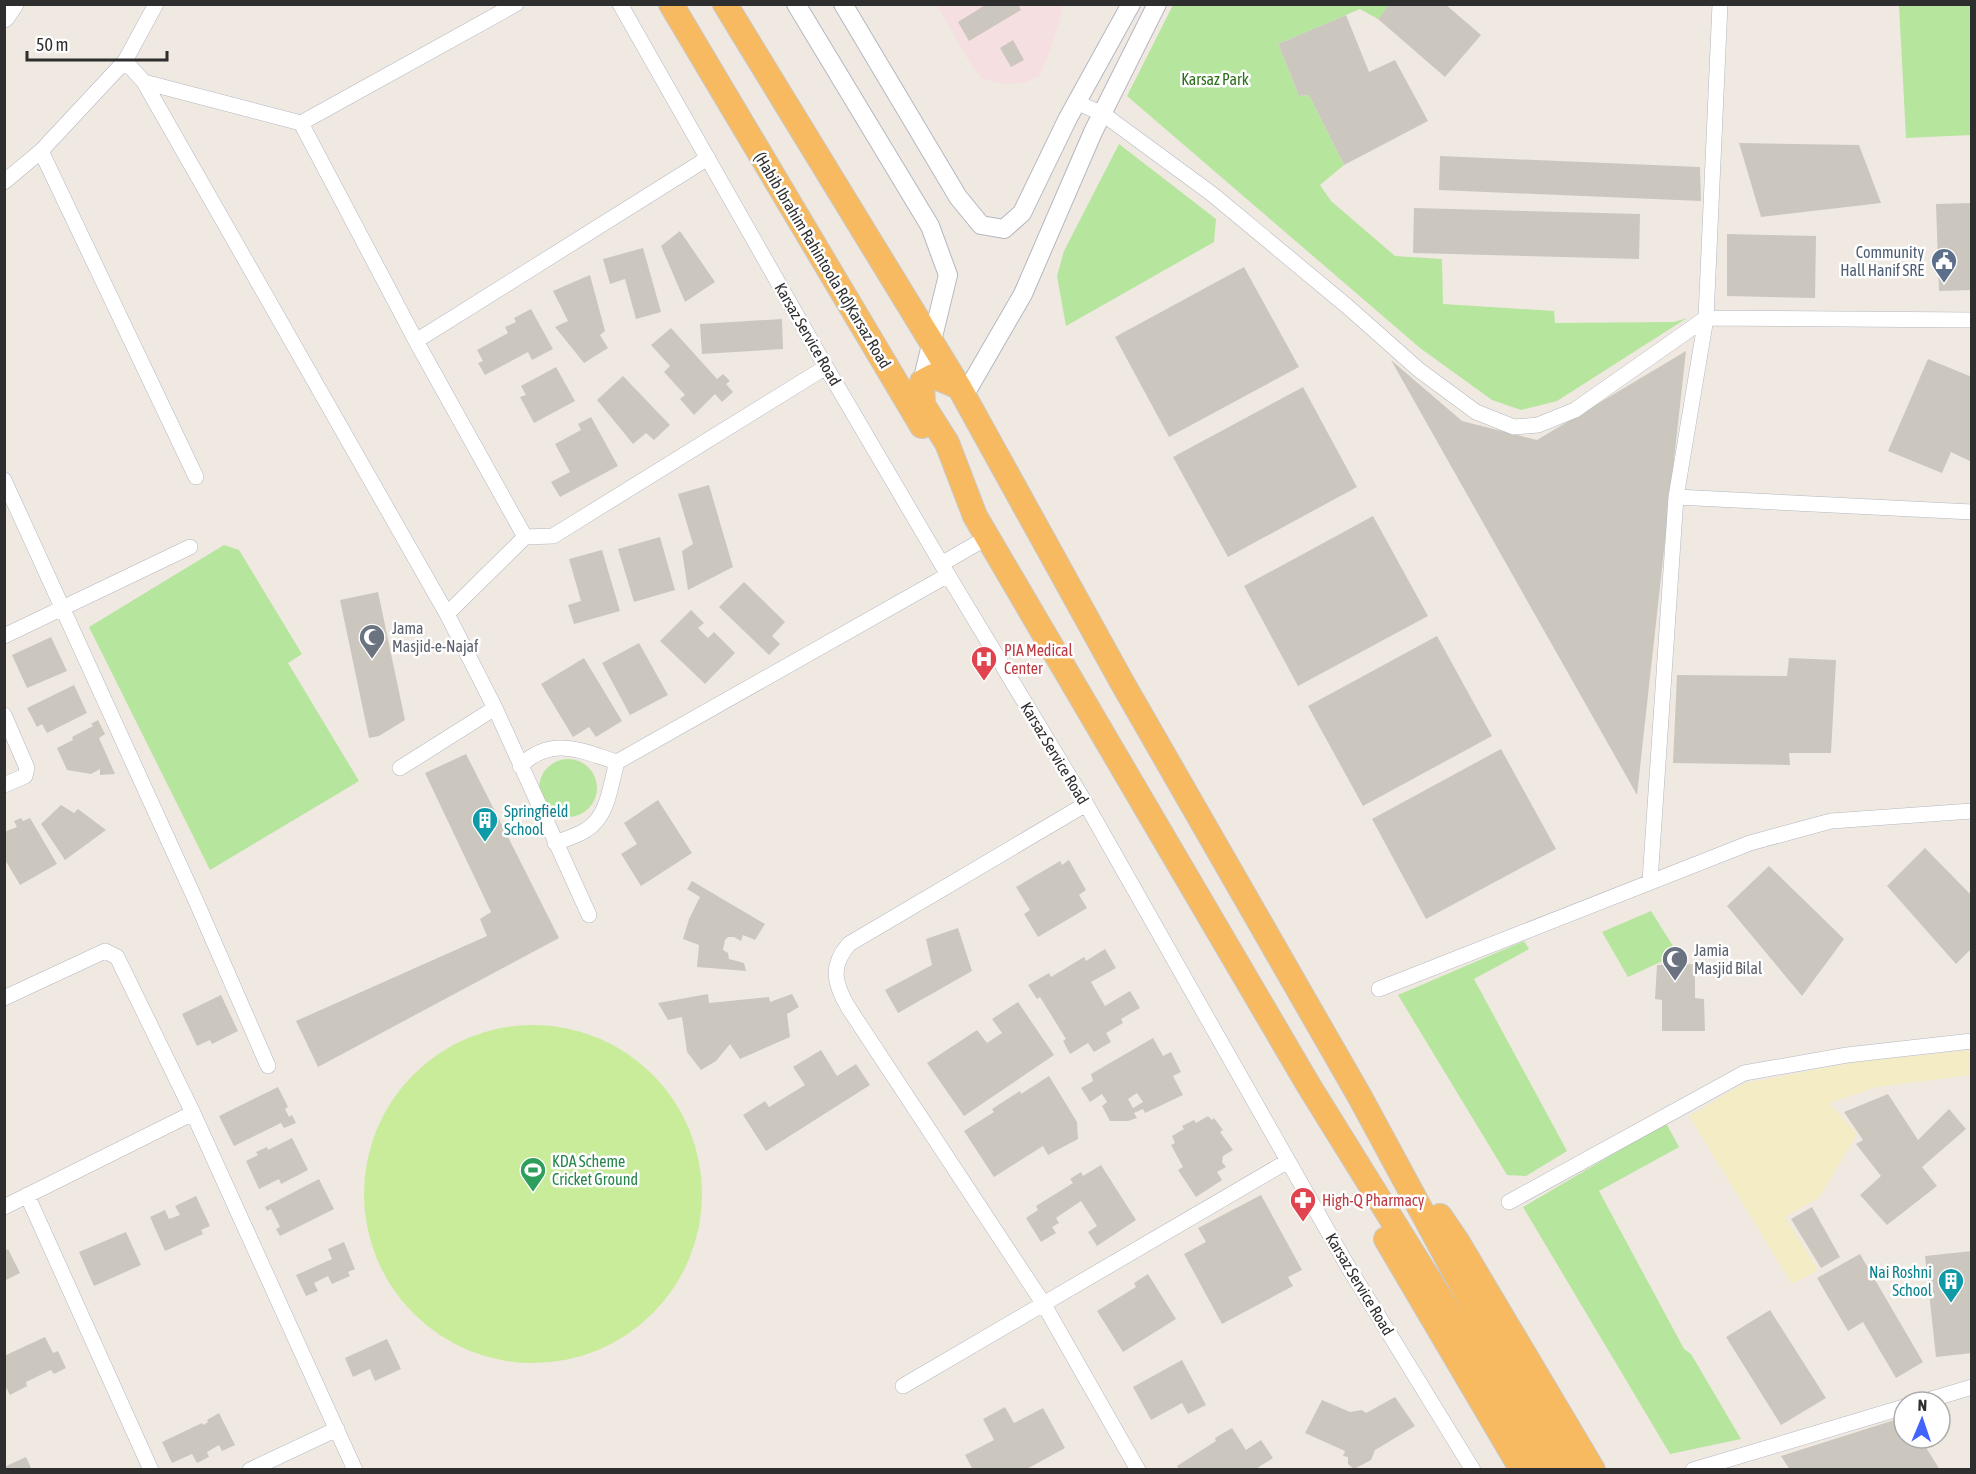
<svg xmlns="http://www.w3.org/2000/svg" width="1976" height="1474" font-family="'Asap Condensed',sans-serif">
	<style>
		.medical { fill: #f5dfe0 }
		.green { fill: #b6e59e }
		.sand { fill: #f3ecc5 }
		.pitch { fill: #c9ec9a }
		.building { fill: #cbc7bf; fill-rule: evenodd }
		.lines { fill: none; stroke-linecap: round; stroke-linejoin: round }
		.minor-casing { stroke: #b4b7c1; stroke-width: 16 }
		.tertiary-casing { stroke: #b4b7c1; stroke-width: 20 }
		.secondary-casing { stroke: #b4b7c1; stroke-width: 22 }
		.trunk-casing { stroke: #c9c9c9; stroke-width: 26 }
		.minor { stroke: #fff; stroke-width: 15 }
		.tertiary { stroke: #fff; stroke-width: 18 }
		.secondary { stroke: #fff; stroke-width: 21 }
		.trunk { stroke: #f8ba60; stroke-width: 24 }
		.labels { text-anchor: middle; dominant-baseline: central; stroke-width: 5; stroke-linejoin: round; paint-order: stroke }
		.park-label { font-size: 16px; fill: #2c6e1b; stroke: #fff }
		.service-label { font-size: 16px; fill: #4e5e75; stroke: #fff; text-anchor: end }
		.street-label { font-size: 16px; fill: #2e2e2e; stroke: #fff }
		.worship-label { font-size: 16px; fill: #5b616d; stroke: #fff; text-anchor: start }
		.health-label { font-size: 16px; fill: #be3a42; stroke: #fff; text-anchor: start }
		.culture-label { font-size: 16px; fill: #0d838f; stroke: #fff; text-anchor: start }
		.leisure-label { font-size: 16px; fill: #27864d; stroke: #fff; text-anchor: start }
	</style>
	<rect width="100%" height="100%" fill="#efe9e1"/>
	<!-- medical -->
	<path class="medical" d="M 937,5 L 1062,5 L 1060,20 L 1049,54 L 1039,76 L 1023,83 L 1002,84 L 981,78 L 970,63 Z"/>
	<!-- green -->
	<path class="green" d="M 1173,5 L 1390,5 L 1378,19 L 1360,9 L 1278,44 L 1299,96 L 1309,95 L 1344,165 L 1320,185 L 1331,201 L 1395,256 L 1442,259 L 1443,304 L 1554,311 L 1555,323 L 1674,322 L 1687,318 L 1557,401 L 1521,410 L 1492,400 L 1420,348 L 1127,96 Z
		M 1899,5 L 1971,5 L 1971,135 L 1906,138 Z
		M 1119,144 L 1216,219 L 1214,242 L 1066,326 L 1057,276 L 1064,251 Z
		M 224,545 L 239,550 L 302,654 L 288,663 L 359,781 L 210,870 L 89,627 Z
		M539 788a29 29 0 1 1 58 0a29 29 0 1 1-58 0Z
		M 1651,911 L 1678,954 L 1628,977 L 1602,932 Z
		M 1524,941 L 1529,949 L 1474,979 L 1567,1151 L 1526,1176 L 1507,1175 L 1398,995 Z
		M 1666,1123 L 1679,1147 L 1599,1191 L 1684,1349 L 1691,1354 L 1741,1439 L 1670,1454 L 1523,1207 Z"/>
	<!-- sand -->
	<path class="sand" d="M 1971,1050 L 1971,1075 L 1877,1087 L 1829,1103 L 1857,1134 L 1819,1198 L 1785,1217 L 1818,1270 L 1792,1284 L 1689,1116 L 1745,1083 L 1856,1062 Z
		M 1971,1107 L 1972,1237 L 1969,1237 Z"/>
	<!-- pitch -->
	<path class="pitch" d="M364 1194a169 169 0 1 1 338 0a169 169 0 1 1-338 0Z"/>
	<!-- building -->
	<path class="building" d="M 987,4 L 1018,4 L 1021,10 L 969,41 L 958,22 Z
		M 1390,4 L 1445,4 L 1481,35 L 1445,77 L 1378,19 Z
		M 1346,15 L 1369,72 L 1395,60 L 1428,121 L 1344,165 L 1309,95 L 1299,96 L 1278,44 Z
		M 1013,40 L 1024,60 L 1011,67 L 1000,48 Z
		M 1739,143 L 1859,145 L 1881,203 L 1761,217 Z
		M 1440,156 L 1700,167 L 1701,201 L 1439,190 Z
		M 1972,203 L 1972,290 L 1939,291 L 1936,204 Z
		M 1414,208 L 1640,214 L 1639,259 L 1413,253 Z
		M 680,231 L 715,282 L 685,302 L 661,246 Z
		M 1727,234 L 1816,236 L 1815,298 L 1727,296 Z
		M 643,248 L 661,312 L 636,319 L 625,279 L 610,284 L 603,259 Z
		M 1244,267 L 1299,367 L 1169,437 L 1115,337 Z
		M 590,275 L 605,331 L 600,335 L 608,348 L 584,363 L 555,327 L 568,321 L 553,291 Z
		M 531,309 L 553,349 L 532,360 L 528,352 L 485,375 L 478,363 L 483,361 L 477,350 L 508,333 L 505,327 L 516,322 L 514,318 Z
		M 782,319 L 783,349 L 702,354 L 700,324 Z
		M 671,328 L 717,379 L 723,374 L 730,381 L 726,384 L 733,392 L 722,402 L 715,394 L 694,415 L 680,399 L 685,395 L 664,372 L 670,366 L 651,345 Z
		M 1686,351 L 1637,795 L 1391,360 L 1462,421 L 1537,440 Z
		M 1928,359 L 1972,377 L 1972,462 L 1951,452 L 1942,473 L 1888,451 Z
		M 556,367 L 575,401 L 534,423 L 520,397 L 526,395 L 521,386 Z
		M 623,376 L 670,425 L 654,440 L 646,433 L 633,444 L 597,400 Z
		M 1303,387 L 1357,487 L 1228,557 L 1173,457 Z
		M 591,417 L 618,466 L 560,497 L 551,482 L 570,472 L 555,444 L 581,430 L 578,424 Z
		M 709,485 L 733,567 L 688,590 L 682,551 L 693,544 L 678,494 Z
		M 1373,516 L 1428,616 L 1298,686 L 1244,586 Z
		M 660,537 L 675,590 L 634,602 L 618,549 Z
		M 602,550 L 620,611 L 574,624 L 568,605 L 581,601 L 569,559 Z
		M 744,582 L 785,622 L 772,636 L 780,644 L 769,655 L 719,607 Z
		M 378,592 L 405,720 L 379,736 L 369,738 L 340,600 Z
		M 691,610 L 704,623 L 698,628 L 708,638 L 714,632 L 735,653 L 705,684 L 660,641 Z
		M 1437,636 L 1492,736 L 1363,806 L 1308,706 Z
		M 51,637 L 67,671 L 27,688 L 12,655 Z
		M 639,643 L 668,695 L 630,715 L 602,663 Z
		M 584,658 L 622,721 L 596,737 L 589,727 L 573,737 L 541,684 Z
		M 1789,658 L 1836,660 L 1831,753 L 1789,753 L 1790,765 L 1673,763 L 1677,675 L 1787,676 Z
		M 74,685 L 87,713 L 47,733 L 42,724 L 37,727 L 27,708 Z
		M 98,720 L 105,734 L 99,738 L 115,774 L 100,775 L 100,769 L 91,774 L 67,770 L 57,748 L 73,740 L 72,737 L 93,726 L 91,724 Z
		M 1501,749 L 1556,849 L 1426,919 L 1372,819 Z
		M 466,754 L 559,938 L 318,1067 L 296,1021 L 487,936 L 480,919 L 491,912 L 425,773 Z
		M 658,800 L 692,853 L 641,886 L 621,854 L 637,844 L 624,823 Z
		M 61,805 L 74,813 L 78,809 L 106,830 L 65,860 L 41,824 Z
		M 21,818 L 23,821 L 30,818 L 57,864 L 20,885 L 4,858 L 4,832 L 17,827 L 14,821 Z
		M 1925,848 L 1972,896 L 1972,948 L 1956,964 L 1887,886 Z
		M 1069,860 L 1086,890 L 1079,895 L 1087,908 L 1038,937 L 1024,914 L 1030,910 L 1016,887 L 1060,861 L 1062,865 Z
		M 1769,866 L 1844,939 L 1802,996 L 1727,906 Z
		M 692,881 L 765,924 L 755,940 L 743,935 L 741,941 L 734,937 L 728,937 L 725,940 L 723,950 L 728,953 L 729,959 L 744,963 L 746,971 L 697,967 L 699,945 L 683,939 L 689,919 L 700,897 L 687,889 Z
		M 958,928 L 972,971 L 898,1013 L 885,990 L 932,965 L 926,939 Z
		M 1105,949 L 1116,968 L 1091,982 L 1105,1006 L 1130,991 L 1140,1008 L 1121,1019 L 1123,1023 L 1106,1033 L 1111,1042 L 1094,1052 L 1088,1043 L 1070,1054 L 1063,1041 L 1066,1039 L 1040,997 L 1037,999 L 1028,985 L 1049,973 L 1051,977 L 1084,957 L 1086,961 Z
		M 1695,964 L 1695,998 L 1704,999 L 1705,1031 L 1662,1031 L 1662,1000 L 1655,999 L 1657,965 Z
		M 708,994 L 709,1003 L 769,997 L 770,1002 L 792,994 L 799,1007 L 787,1014 L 790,1037 L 740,1059 L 730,1044 L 716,1061 L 701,1070 L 687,1052 L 682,1017 L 668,1020 L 658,1003 Z
		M 221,995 L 238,1031 L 212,1044 L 210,1040 L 197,1046 L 182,1014 Z
		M 1018,1002 L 1054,1055 L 964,1116 L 927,1063 L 977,1030 L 987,1043 L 1002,1033 L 992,1019 Z
		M 1153,1038 L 1163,1056 L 1171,1052 L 1181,1072 L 1173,1076 L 1183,1095 L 1145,1113 L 1143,1109 L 1134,1113 L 1137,1118 L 1128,1121 L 1110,1121 L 1102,1106 L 1107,1102 L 1102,1094 L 1090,1102 L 1081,1088 L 1093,1081 L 1091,1074 ZM 1137,1093 L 1143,1102 L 1133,1108 L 1128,1099 Z
		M 821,1050 L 837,1076 L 856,1064 L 870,1085 L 766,1151 L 743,1115 L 765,1101 L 769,1107 L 805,1085 L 793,1067 Z
		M 1049,1076 L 1077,1122 L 1078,1139 L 1048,1155 L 1043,1146 L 994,1177 L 964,1131 L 994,1112 L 992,1109 L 1020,1091 L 1021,1094 Z
		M 278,1087 L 288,1107 L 285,1109 L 289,1117 L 292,1115 L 296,1123 L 284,1128 L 281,1123 L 234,1146 L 219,1116 Z
		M 1888,1094 L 1918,1140 L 1949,1109 L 1966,1129 L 1922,1167 L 1937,1186 L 1887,1225 L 1860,1195 L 1881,1176 L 1856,1144 L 1863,1140 L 1844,1112 Z
		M 1208,1116 L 1212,1120 L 1214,1118 L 1223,1130 L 1220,1132 L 1233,1150 L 1223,1156 L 1222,1162 L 1226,1167 L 1217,1172 L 1222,1180 L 1196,1197 L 1178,1170 L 1183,1167 L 1171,1145 L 1175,1143 L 1172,1136 L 1184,1129 L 1182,1126 L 1194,1120 L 1196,1123 Z
		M 292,1138 L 308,1170 L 281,1184 L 279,1179 L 259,1189 L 246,1161 L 258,1155 L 256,1152 L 267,1147 L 268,1150 Z
		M 1101,1165 L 1136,1220 L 1097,1246 L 1088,1232 L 1097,1226 L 1081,1201 L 1056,1218 L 1059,1223 L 1052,1227 L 1056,1233 L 1041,1242 L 1026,1218 L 1038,1210 L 1036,1206 L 1073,1183 L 1070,1179 L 1081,1172 L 1083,1176 Z
		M 319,1179 L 334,1209 L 280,1236 L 276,1229 L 280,1227 L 271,1209 L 267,1211 L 265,1207 Z
		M 1261,1195 L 1302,1270 L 1288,1277 L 1293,1286 L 1222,1324 L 1184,1254 L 1206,1242 L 1198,1228 Z
		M 196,1196 L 210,1226 L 201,1230 L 203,1234 L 165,1251 L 150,1217 L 165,1210 L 169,1219 L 180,1215 L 175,1206 Z
		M 1812,1207 L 1840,1257 L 1821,1268 L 1791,1219 Z
		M 126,1232 L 141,1265 L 94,1286 L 79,1252 Z
		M 344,1242 L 355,1269 L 348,1272 L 350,1276 L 332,1284 L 328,1276 L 314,1283 L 318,1291 L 306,1296 L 296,1275 L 332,1259 L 328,1249 Z
		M 8,1249 L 20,1273 L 4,1281 L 4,1251 Z
		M 1972,1251 L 1972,1353 L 1936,1357 L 1925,1256 Z
		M 1860,1254 L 1923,1362 L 1896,1378 L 1863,1322 L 1848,1331 L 1817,1278 Z
		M 1148,1274 L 1176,1319 L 1123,1352 L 1097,1311 L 1136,1287 L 1134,1283 Z
		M 1770,1310 L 1826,1398 L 1781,1425 L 1726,1337 Z
		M 45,1337 L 53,1353 L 58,1351 L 66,1368 L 54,1374 L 51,1370 L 26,1382 L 27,1386 L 10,1395 L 4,1384 L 4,1356 Z
		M 387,1339 L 401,1369 L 375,1381 L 370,1369 L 353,1377 L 345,1358 Z
		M 1182,1360 L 1206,1405 L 1188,1414 L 1182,1403 L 1151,1420 L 1133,1387 Z
		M 1395,1397 L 1415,1426 L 1375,1450 L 1371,1460 L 1354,1469 L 1348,1464 L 1348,1457 L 1343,1456 L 1345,1451 L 1305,1433 L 1322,1400 L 1350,1412 L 1362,1410 L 1366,1413 Z
		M 1005,1407 L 1014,1423 L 1043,1408 L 1065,1448 L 1025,1470 L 973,1470 L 965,1455 L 994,1440 L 983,1419 Z
		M 219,1413 L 235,1445 L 222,1451 L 219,1445 L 207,1452 L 209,1457 L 197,1463 L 192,1454 L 172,1463 L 162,1442 L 202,1423 L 203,1425 L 208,1422 L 207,1420 Z
		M 1904,1417 L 1904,1438 L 1920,1438 L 1940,1470 L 1790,1470 L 1781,1456 Z
		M 1232,1428 L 1246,1450 L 1261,1440 L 1273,1458 L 1254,1470 L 1179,1470 L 1177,1466 L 1216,1441 L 1215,1438 Z
		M 26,1457 L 32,1470 L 4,1470 L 4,1467 Z"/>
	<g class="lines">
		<!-- minor casing -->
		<g class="minor-casing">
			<path id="minor" d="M 620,4 L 826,367 L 948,575 L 1086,804 L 1347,1265 L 1473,1470
				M 1720,4 L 1706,318 L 1676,497 L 1972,512
				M 125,61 L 144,82 L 447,614 L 495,708 L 589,915
				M 144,82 L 301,123 L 416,341 L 525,537 L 447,614
				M 1076,102 L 1103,114 L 1212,194 L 1348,307 L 1419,370 L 1476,412 L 1514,427 L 1538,425 L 1575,410 L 1706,318 L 1972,320
				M 301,123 L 516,4
				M 41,151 L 196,477
				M 4,182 L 41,151 L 125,61 L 156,4
				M 416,341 L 708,158
				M 4,480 L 196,901 L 268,1066
				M 525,537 L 553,536 L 826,367
				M 943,563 L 988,537
				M 4,636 L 190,547
				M 4,715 L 27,768 L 25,776 L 4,785
				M 520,766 C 552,735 581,751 617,762
				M 400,768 L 495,708
				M 1086,804 L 849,944 C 830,966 834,983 848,1007 L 1043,1303 L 1138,1470
				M 555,843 C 565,839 577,836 586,830 C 609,816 610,785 617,762 L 948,575
				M 1650,881 L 1676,497
				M 1379,989 L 1750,843 L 1831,821 L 1972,811
				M 4,998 L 105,951 L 117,957 L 193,1113 L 355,1470
				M 27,1195 L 151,1470
				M 1509,1202 L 1744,1073 L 1847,1055 L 1972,1041
				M 4,1207 L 193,1113
				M 903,1386 L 1288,1161
				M 1922,1402 L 1972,1387
				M 250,1470 L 337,1429
				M 1693,1470 L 1904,1407"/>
		</g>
		<!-- tertiary casing -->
		<g class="tertiary-casing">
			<path id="tertiary" d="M 796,4 L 930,226 L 948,275 L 922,382
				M 843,4 L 958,197 L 981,225 L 1004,229 L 1022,213 L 1068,118 L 1131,4
				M 964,396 L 1023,294 L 1093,132 L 1157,4"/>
		</g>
		<!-- secondary casing -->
		<g class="secondary-casing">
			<path id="secondary" d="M 4,17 L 13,4"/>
		</g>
		<!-- trunk casing -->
		<g class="trunk-casing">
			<path id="trunk" d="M 671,4 L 922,426
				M 725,4 L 959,387 L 1123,684 L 1360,1097 L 1455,1273 L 1567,1470
				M 959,387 L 933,376 L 922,382 L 923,405 L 947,443 L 975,516 L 1309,1086 L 1497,1389 L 1542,1470
				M 1440,1216 L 1457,1241 L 1593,1470
				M 1386,1239 L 1522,1470"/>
		</g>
		<!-- minor -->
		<use href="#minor" class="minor"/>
		<!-- tertiary -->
		<use href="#tertiary" class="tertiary"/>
		<!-- secondary -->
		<use href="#secondary" class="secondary"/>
		<!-- trunk -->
		<use href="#trunk" class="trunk"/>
	</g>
	<!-- icons -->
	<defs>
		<g id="civic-pin" transform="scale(1.35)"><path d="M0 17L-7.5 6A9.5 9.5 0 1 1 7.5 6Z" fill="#5c6f8a" stroke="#fff"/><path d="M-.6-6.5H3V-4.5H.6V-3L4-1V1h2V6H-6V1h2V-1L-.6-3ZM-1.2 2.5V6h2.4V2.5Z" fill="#fff"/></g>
		<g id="mosque-pin" transform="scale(1.35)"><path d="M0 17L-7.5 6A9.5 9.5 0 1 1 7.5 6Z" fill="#6b7280" stroke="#fff"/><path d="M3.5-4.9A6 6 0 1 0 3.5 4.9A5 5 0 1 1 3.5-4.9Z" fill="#fff"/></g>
		<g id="hospital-pin" transform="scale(1.35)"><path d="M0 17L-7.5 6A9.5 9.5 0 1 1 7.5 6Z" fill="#e0444e" stroke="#fff"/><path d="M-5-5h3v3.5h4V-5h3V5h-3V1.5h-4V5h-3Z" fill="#fff"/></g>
		<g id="building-pin" transform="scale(1.35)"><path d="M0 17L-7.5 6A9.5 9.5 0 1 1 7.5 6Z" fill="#0f9aa8" stroke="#fff"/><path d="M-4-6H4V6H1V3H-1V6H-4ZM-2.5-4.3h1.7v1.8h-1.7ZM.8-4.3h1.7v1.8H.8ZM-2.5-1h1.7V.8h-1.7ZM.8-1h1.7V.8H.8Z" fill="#fff"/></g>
		<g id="stadium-pin" transform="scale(1.35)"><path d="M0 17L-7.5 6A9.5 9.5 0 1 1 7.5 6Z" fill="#2e9e5b" stroke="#fff"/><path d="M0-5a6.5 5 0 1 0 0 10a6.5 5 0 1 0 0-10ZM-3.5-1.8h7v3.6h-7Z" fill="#fff"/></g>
		<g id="pharmacy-pin" transform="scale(1.35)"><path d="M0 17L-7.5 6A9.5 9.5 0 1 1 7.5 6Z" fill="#e0444e" stroke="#fff"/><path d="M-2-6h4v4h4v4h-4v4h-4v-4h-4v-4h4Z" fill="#fff"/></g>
	</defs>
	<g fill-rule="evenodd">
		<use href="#civic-pin" x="1944" y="261"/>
		<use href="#mosque-pin" x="372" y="637"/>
		<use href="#hospital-pin" x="984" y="659"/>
		<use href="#building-pin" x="485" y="820"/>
		<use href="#mosque-pin" x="1675" y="959"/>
		<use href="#stadium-pin" x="533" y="1170"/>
		<use href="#pharmacy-pin" x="1303" y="1200"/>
		<use href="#building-pin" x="1951" y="1281"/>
	</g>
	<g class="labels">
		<!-- park labels -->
		<g class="park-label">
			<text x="1215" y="79">Karsaz Park</text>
		</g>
		<!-- service labels -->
		<g class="service-label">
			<text x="1924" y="252">Community<tspan x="1924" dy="18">Hall Hanif SRE</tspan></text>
		</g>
		<!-- street labels -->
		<g class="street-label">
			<text transform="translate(823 260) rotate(59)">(Habib Ibrahim Rahintoola Rd)Karsaz Road</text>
			<text transform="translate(808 334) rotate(60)">Karsaz Service Road</text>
			<text transform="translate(1055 753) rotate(59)">Karsaz Service Road</text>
			<text transform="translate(1360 1284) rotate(59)">Karsaz Service Road</text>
		</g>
		<!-- worship labels -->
		<g class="worship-label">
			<text x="392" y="628">Jama<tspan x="392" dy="18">Masjid-e-Najaf</tspan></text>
			<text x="1694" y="950">Jamia<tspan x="1694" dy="18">Masjid Bilal</tspan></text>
		</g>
		<!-- health labels -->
		<g class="health-label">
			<text x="1004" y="650">PIA Medical<tspan x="1004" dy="18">Center</tspan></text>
			<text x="1322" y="1200">High-Q Pharmacy</text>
		</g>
		<!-- culture labels -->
		<g class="culture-label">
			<text x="504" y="811">Springfield<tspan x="504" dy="18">School</tspan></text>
			<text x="1932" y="1272" text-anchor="end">Nai Roshni<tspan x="1932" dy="18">School</tspan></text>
		</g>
		<!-- leisure labels -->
		<g class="leisure-label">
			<text x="552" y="1161">KDA Scheme<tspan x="552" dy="18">Cricket Ground</tspan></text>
		</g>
	</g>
	<!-- border -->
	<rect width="1976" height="1474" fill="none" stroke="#2e2e2e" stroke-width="12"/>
	<!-- north arrow -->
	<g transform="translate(1922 1420) rotate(2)"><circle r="28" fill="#ffffff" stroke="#ababab" stroke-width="1.5"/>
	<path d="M0-4.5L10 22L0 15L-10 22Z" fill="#4264fb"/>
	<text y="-9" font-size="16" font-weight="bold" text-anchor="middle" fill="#2e2e2e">N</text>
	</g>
	<!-- scale -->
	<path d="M27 51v9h140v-9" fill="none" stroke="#2e2e2e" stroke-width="3"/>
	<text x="36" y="51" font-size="18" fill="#2e2e2e" stroke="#ffffff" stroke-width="4.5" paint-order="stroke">50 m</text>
</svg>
